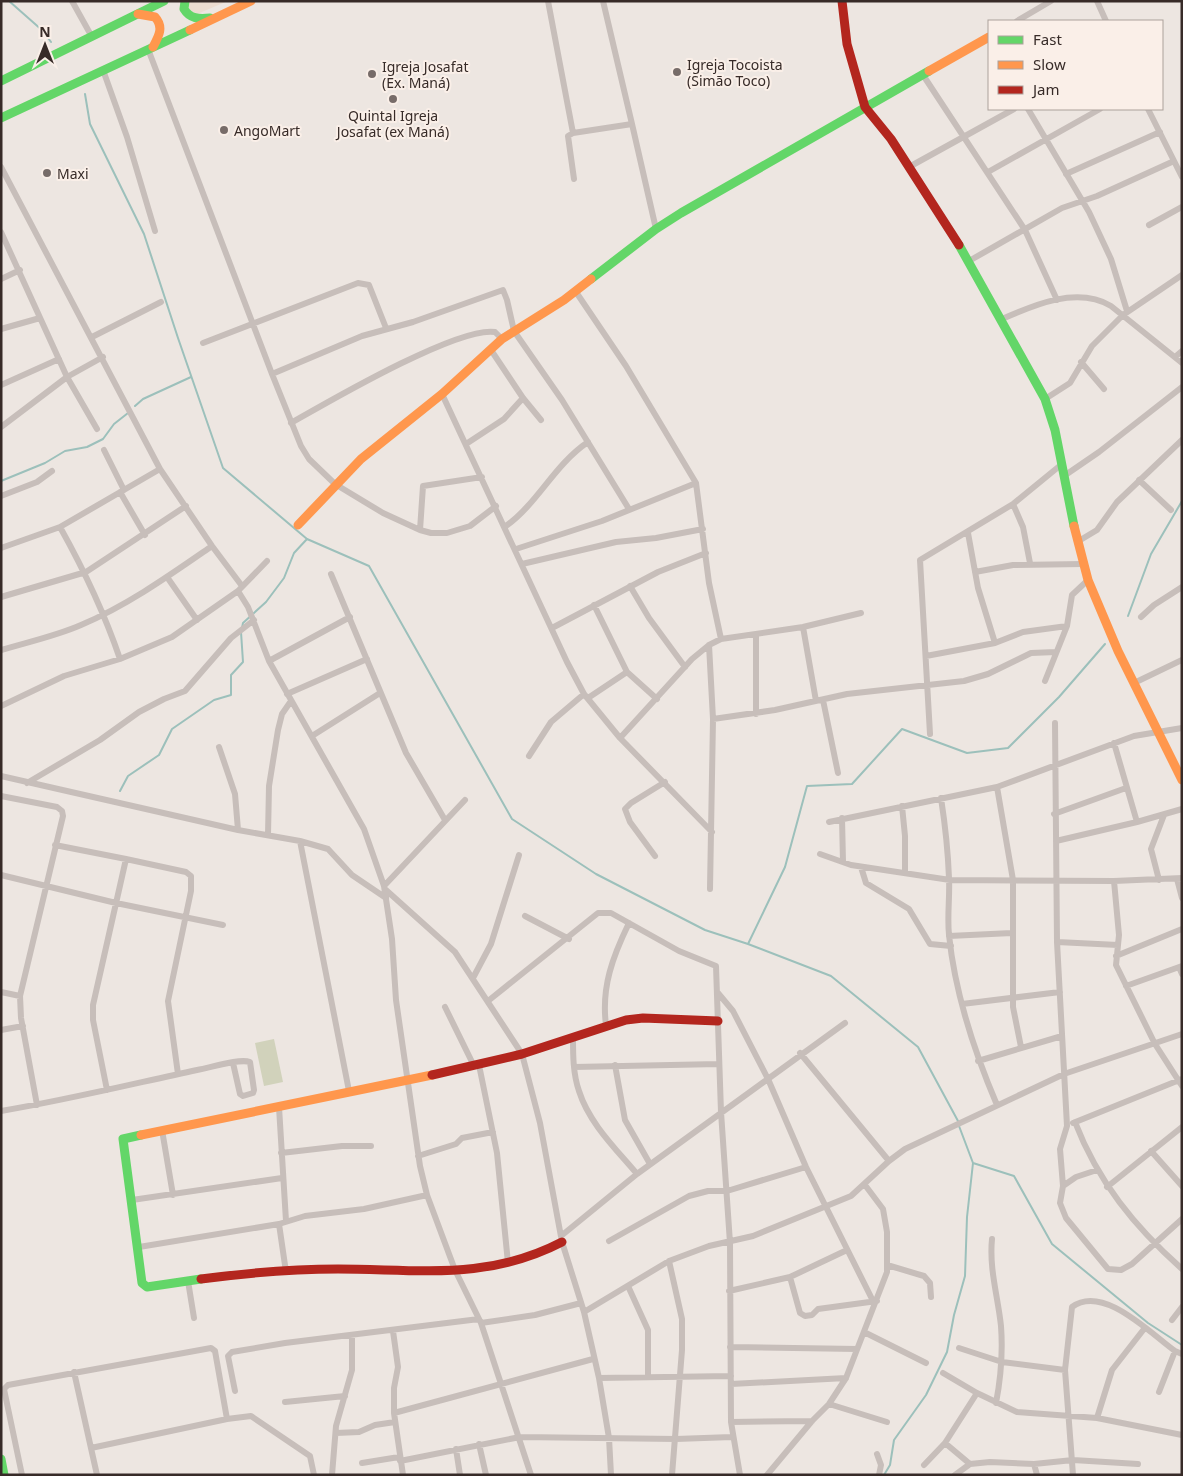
<svg xmlns="http://www.w3.org/2000/svg" width="1183" height="1476" font-family="'Noto Sans',sans-serif">
	<style>
		.green { fill: #d1d2bb }
		.plaza { fill: #ecdcd0 }
		.lines { fill: none; stroke-linecap: round; stroke-linejoin: round }
		.stream { stroke: #9cc0bb; stroke-width: 2 }
		.street { stroke: #c7beba; stroke-width: 6 }
		.fast { stroke: #63d668; stroke-width: 9 }
		.slow { stroke: #ff974d; stroke-width: 9 }
		.jam { stroke: #b3261e; stroke-width: 9 }
		.poi-dot { fill: #776c69; stroke: #faefe8; stroke-width: 2 }
		.labels { text-anchor: middle; dominant-baseline: central; stroke-width: 4; stroke-linejoin: round; paint-order: stroke }
		.poi-label { font-size: 14px; fill: #372b28; stroke: #faefe8; text-anchor: start }
	</style>
	<rect width="100%" height="100%" fill="#ede6e1"/>
	<!-- green -->
	<path class="green" d="M 274,1039 L 283,1082 L 264,1086 L 255,1043 Z"/>
	<!-- plaza -->
	<path class="plaza" d="M 189,1 L 228,1 L 197,14 L 189,9 Z"/>
	<g class="lines">
		<!-- stream -->
		<path class="stream" d="M 9,1 L 43,31 L 51,42
			M 85,94 L 90,124 L 144,234 L 178,338 L 223,468 L 307,539 L 369,566 L 512,819 L 596,874 L 705,930 L 748,944
			M 135,406 L 143,399 L 191,377
			M 1,481 L 45,463 L 65,451 L 87,447 L 103,439 L 114,424 L 128,413
			M 1128,616 L 1151,554 L 1182,501
			M 242,628 L 243,623 L 266,602 L 284,578 L 294,553 L 307,539
			M 120,791 L 128,776 L 159,755 L 172,729 L 214,700 L 231,695 L 231,675 L 243,662 L 241,632
			M 958,1121 L 918,1047 L 831,976 L 748,944 L 785,867 L 807,786 L 852,784 L 902,729 L 967,753 L 1008,748 L 1059,697 L 1105,644
			M 959,1126 L 973,1163 L 1014,1176 L 1052,1244 L 1148,1323 L 1182,1345
			M 884,1475 L 890,1465 L 894,1440 L 926,1395 L 947,1352 L 954,1315 L 965,1276 L 967,1217 L 973,1163"/>
		<!-- street -->
		<path class="street" d="M 72,1 L 92,37
			M 548,1 L 573,133
			M 603,1 L 632,124
			M 1097,1 L 1106,21
			M 1017,21 L 1051,1
			M 148,49 L 272,374 L 301,446 L 309,459 L 335,484 L 383,513 L 420,530 L 431,533 L 447,533 L 470,526 L 496,506
			M 103,70 L 127,137 L 155,231
			M 923,75 L 1025,230 L 1057,300
			M 1028,109 L 1089,212 L 1111,259 L 1127,311
			M 1148,109 L 1182,177
			M 1,167 L 160,469 L 212,546 L 242,586
			M 909,167 L 1014,109
			M 988,172 L 1100,109
			M 1066,174 L 1160,132
			M 574,179 L 568,136 L 573,133 L 632,124 L 656,229
			M 1149,225 L 1182,207
			M 1,232 L 67,377 L 97,429
			M 969,261 L 1062,208 L 1097,196 L 1174,161
			M 1,279 L 20,270
			M 576,292 L 626,366 L 696,483 L 709,583 L 721,639
			M 1002,319 C 1034,305 1077,286 1111,306 L 1182,363
			M 1,329 L 40,318
			M 92,337 L 161,302
			M 203,343 L 358,283 L 369,285 L 386,328
			M 491,350 L 523,398 L 541,420
			M 1175,357 L 1182,351
			M 1081,362 L 1104,389
			M 272,374 L 362,336 L 413,322 L 503,290 L 507,300 L 514,331 L 562,400 L 629,509
			M 1,385 L 59,359
			M 442,394 L 567,662 L 584,694 L 620,738 L 712,832
			M 1045,399 L 1070,383 L 1092,346 L 1123,315 L 1182,275
			M 291,423 C 328,402 458,326 495,332 L 502,339
			M 1,427 L 67,377 L 103,357
			M 466,444 L 504,419 L 523,398
			M 104,450 L 124,490
			M 1064,476 L 1099,452 L 1182,387
			M 1139,480 L 1171,510
			M 120,492 L 145,535
			M 1,496 L 37,482 L 52,471
			M 1013,504 L 1023,527 L 1030,563
			M 506,526 C 538,503 554,465 588,442
			M 60,527 C 84,570 104,612 120,659
			M 420,530 L 423,486 L 482,477
			M 968,533 L 978,588 L 995,643
			M 1077,542 L 1097,530 L 1117,502 L 1182,440
			M 1,548 L 60,527 L 160,469
			M 516,549 L 602,521 L 696,483
			M 522,564 L 616,542 L 656,538 L 703,529
			M 975,572 L 1013,565 L 1083,564
			M 331,574 L 406,753 L 445,820
			M 167,577 L 197,620
			M 630,586 L 649,618 L 685,667
			M 238,591 L 248,607 L 269,661 L 364,829 L 384,886 L 392,939 L 396,1000 L 420,1166 L 427,1195 L 455,1270 L 481,1323 L 531,1475
			M 1,597 L 86,572 L 186,506
			M 594,605 L 627,672 L 657,699
			M 1141,617 L 1154,605 L 1182,587
			M 803,627 L 816,701
			M 552,628 L 658,572 L 706,553
			M 709,645 L 713,719 L 710,889
			M 1,650 C 28,642 56,636 81,625 C 128,605 170,575 212,546
			M 926,656 L 995,643 L 1023,632 L 1067,626
			M 269,661 L 350,617
			M 1045,681 L 1067,626 L 1072,595 L 1088,580
			M 1134,683 L 1182,660
			M 287,694 L 367,659
			M 588,698 L 627,672
			M 823,700 L 838,773
			M 1,706 L 64,676 L 120,659 L 172,637 L 238,591 L 267,561
			M 756,714 L 756,634
			M 713,719 L 775,710 L 847,694 L 964,681 L 988,674 L 1031,653 L 1056,652
			M 1055,723 L 1057,942 L 1067,1126 L 1060,1149 L 1063,1186
			M 930,734 L 920,560 L 1013,504 L 1062,464
			M 312,736 L 380,693
			M 620,738 L 692,659 L 709,645 L 721,639 L 803,627 L 861,613
			M 1114,743 L 1137,822
			M 219,747 L 235,794 L 238,830
			M 529,756 L 551,722 L 584,694
			M 1,776 L 238,830 L 300,841 L 349,1091
			M 27,783 L 100,740 L 139,712 L 164,699 L 185,691 L 231,638 L 254,620
			M 997,787 L 1013,880 L 1013,1007 L 1021,1047
			M 1,796 L 57,807 L 62,811 L 63,816 L 20,996 L 21,1018 L 37,1105
			M 941,798 C 945,824 948,851 949,878 C 950,897 947,916 949,935 C 955,994 974,1051 997,1105
			M 902,806 L 905,836 L 905,872
			M 1054,814 L 1126,788
			M 842,818 L 843,862
			M 829,822 L 997,787 L 1134,736 L 1182,728
			M 268,835 L 269,786 L 278,730 L 282,714 L 291,701
			M 300,841 L 328,849 L 352,875 L 386,898
			M 1056,841 L 1137,822 L 1182,809
			M 55,845 L 126,859 L 93,1005 L 93,1020 L 107,1090
			M 820,854 L 851,865 L 950,880 L 1114,881 L 1182,878
			M 655,856 L 630,822 L 625,809 L 631,803 L 665,782
			M 126,859 L 186,872 L 191,876 L 191,891 L 168,1001 L 178,1074
			M 861,867 L 866,883 L 909,909 L 930,944 L 951,946
			M 1,875 L 116,903 L 223,925
			M 1177,879 L 1182,898
			M 1159,880 L 1151,849 L 1164,815
			M 1114,881 L 1119,935 L 1116,965 L 1155,1044 L 1182,1086
			M 384,886 L 465,800
			M 386,890 L 455,952 L 522,1054 L 540,1123 L 562,1242 L 584,1312 L 599,1378 L 609,1438 L 611,1475
			M 525,916 L 569,939
			M 949,936 L 1012,933
			M 1057,942 L 1118,945
			M 1116,956 L 1182,929
			M 1179,967 L 1182,974
			M 473,978 L 491,944 L 519,855
			M 1126,986 L 1182,966
			M 1,992 L 20,996
			M 718,993 L 733,1011 L 768,1079 L 806,1167 L 873,1301
			M 488,1001 L 598,913 L 611,913 L 679,951 L 716,966 L 721,1112 L 730,1243 L 731,1422 L 740,1475
			M 962,1004 L 1060,992
			M 445,1007 L 474,1066
			M 606,1025 C 601,987 613,956 629,923
			M 1,1030 L 23,1026
			M 573,1037 C 573,1055 573,1074 579,1091 C 589,1123 616,1149 637,1174
			M 800,1053 L 889,1161
			M 978,1061 L 1062,1036
			M 479,1065 L 497,1153 L 508,1263
			M 615,1065 L 625,1120 L 650,1164
			M 574,1067 L 719,1064
			M 279,1107 L 286,1221
			M 1,1111 C 67,1100 132,1084 197,1070 C 210,1068 239,1058 250,1062 L 254,1090 L 253,1093 L 243,1096 L 240,1094 L 233,1063
			M 1075,1122 C 1098,1182 1135,1227 1182,1269
			M 1073,1123 L 1182,1079
			M 162,1130 L 173,1195
			M 1151,1151 L 1182,1186
			M 281,1153 L 342,1146 L 371,1146
			M 418,1156 L 456,1144 L 462,1138 L 493,1132
			M 1097,1170 L 1076,1177 L 1063,1186 L 1060,1203 L 1066,1218 L 1108,1269 L 1121,1270 L 1132,1264 L 1182,1219
			M 1107,1187 L 1182,1127
			M 132,1200 L 282,1178
			M 279,1224 L 286,1272
			M 561,1236 L 637,1174 L 845,1023
			M 992,1239 C 989,1269 998,1297 1001,1326 C 1003,1353 1001,1377 996,1403
			M 609,1241 L 689,1196 L 708,1191 L 727,1191 L 806,1167
			M 139,1247 L 279,1224 L 305,1216 L 364,1209 L 427,1195
			M 669,1261 L 682,1319 L 682,1350 L 672,1475
			M 887,1265 L 924,1276 L 930,1283 L 931,1297
			M 790,1277 L 800,1313 L 805,1316 L 812,1315 L 818,1309 L 877,1301
			M 188,1281 L 194,1318
			M 628,1286 L 648,1330 L 648,1376
			M 729,1291 L 790,1277 L 847,1250
			M 584,1312 L 669,1261 L 709,1246 L 753,1236 L 851,1196 L 889,1161 L 905,1149 L 1064,1074 L 1182,1034
			M 1172,1320 L 1182,1307
			M 481,1323 L 535,1315 L 581,1303
			M 393,1331 L 398,1367 L 394,1388 L 394,1413
			M 864,1332 L 926,1363
			M 730,1347 L 857,1349
			M 959,1348 L 1002,1362 L 1065,1370
			M 74,1372 L 97,1475
			M 943,1373 L 977,1393 L 1017,1412 L 1097,1418 L 1182,1435
			M 599,1378 L 731,1376
			M 731,1384 L 846,1378
			M 235,1391 L 228,1356 L 232,1352 L 285,1343 L 479,1319
			M 1159,1392 L 1175,1351
			M 285,1402 L 345,1396
			M 829,1404 L 887,1422
			M 1097,1418 L 1112,1370 L 1144,1329
			M 731,1422 L 812,1421
			M 336,1433 L 359,1432 L 375,1425 L 395,1422
			M 945,1443 L 970,1464
			M 479,1444 L 486,1475
			M 91,1448 L 227,1419 L 251,1416 L 310,1456 L 314,1475
			M 456,1449 L 460,1475
			M 877,1454 L 881,1465 L 879,1475
			M 400,1461 L 520,1437 L 676,1439 L 732,1437
			M 362,1463 L 399,1457
			M 1034,1464 L 1037,1475
			M 924,1465 L 945,1443 L 977,1393
			M 22,1475 L 5,1394 L 4,1389 L 8,1385 L 211,1348 L 215,1351 L 227,1419
			M 332,1475 L 336,1426 L 352,1370 L 352,1335
			M 403,1475 L 394,1413 L 593,1359
			M 767,1475 L 812,1421 L 829,1404 L 846,1378 L 887,1272 L 887,1232 L 883,1209 L 865,1185
			M 955,1475 L 970,1464 L 990,1462 L 1034,1464 L 1073,1460 L 1138,1464
			M 1073,1475 L 1065,1370 L 1072,1307 C 1103,1284 1150,1333 1175,1351 L 1182,1354"/>
		<!-- fast -->
		<path class="fast" d="M 185,1 L 184,9 C 190,19 199,19 210,18
			M 1,81 L 164,1
			M 1,118 L 190,30
			M 959,245 L 1045,399 L 1055,430 L 1074,526
			M 591,279 L 656,229 L 681,213 L 929,71
			M 141,1135 L 123,1139 L 142,1283 L 147,1287 L 201,1279
			M 1,1459 L 4,1475"/>
		<!-- slow -->
		<path class="slow" d="M 138,14 L 155,17 C 164,27 159,36 153,47
			M 190,30 L 251,1
			M 929,71 L 989,37
			M 298,525 L 361,459 L 442,394 L 502,339 L 564,300 L 591,279
			M 1074,526 L 1088,580 L 1118,651 L 1182,780
			M 141,1135 L 432,1075"/>
		<!-- jam -->
		<path class="jam" d="M 842,1 L 847,44 L 865,107 L 891,139 L 959,245
			M 432,1075 L 522,1054 L 626,1020 L 643,1018 L 718,1021
			M 201,1279 C 247,1273 292,1269 338,1269 C 419,1269 487,1281 562,1242"/>
	</g>
	<!-- markers -->
	<g class="poi-dot">
		<circle cx="677" cy="72" r="5"/>
		<circle cx="372" cy="74" r="5"/>
		<circle cx="393" cy="99" r="5"/>
		<circle cx="224" cy="130" r="5"/>
		<circle cx="47" cy="173" r="5"/>
	</g>
	<g class="labels">
		<!-- poi labels -->
		<g class="poi-label">
			<text x="687" y="64">Igreja Tocoista<tspan x="687" dy="16">(Simão Toco)</tspan></text>
			<text x="382" y="66">Igreja Josafat<tspan x="382" dy="16">(Ex. Maná)</tspan></text>
			<text x="393" y="115" text-anchor="middle">Quintal Igreja<tspan x="393" dy="16">Josafat (ex Maná)</tspan></text>
			<text x="234" y="130">AngoMart</text>
			<text x="57" y="173">Maxi</text>
		</g>
	</g>
	<!-- border -->
	<rect width="1183" height="1476" fill="none" stroke="#372b28" stroke-width="5"/>
	<!-- legend -->
	<rect x="988" y="20" width="175" height="90" fill="#faefe8" stroke="#aca19b"/>
	<rect x="998" y="36" width="25" height="8" fill="#63d668" stroke="#aca19b"/>
	<text x="1033" y="45" font-size="15" fill="#372b28">Fast</text>
	<rect x="998" y="61" width="25" height="8" fill="#ff974d" stroke="#aca19b"/>
	<text x="1033" y="70" font-size="15" fill="#372b28">Slow</text>
	<rect x="998" y="86" width="25" height="8" fill="#b3261e" stroke="#aca19b"/>
	<text x="1033" y="95" font-size="15" fill="#372b28">Jam</text>
	<!-- north arrow -->
	<g transform="translate(45 45)" stroke="#faefe8" stroke-width="4" paint-order="stroke">
	<path d="M0-4L9 19L0 12L-9 19Z" fill="#372b28"/>
	<text y="-8" font-size="14" font-weight="bold" text-anchor="middle" fill="#372b28">N</text>
	</g>
</svg>
